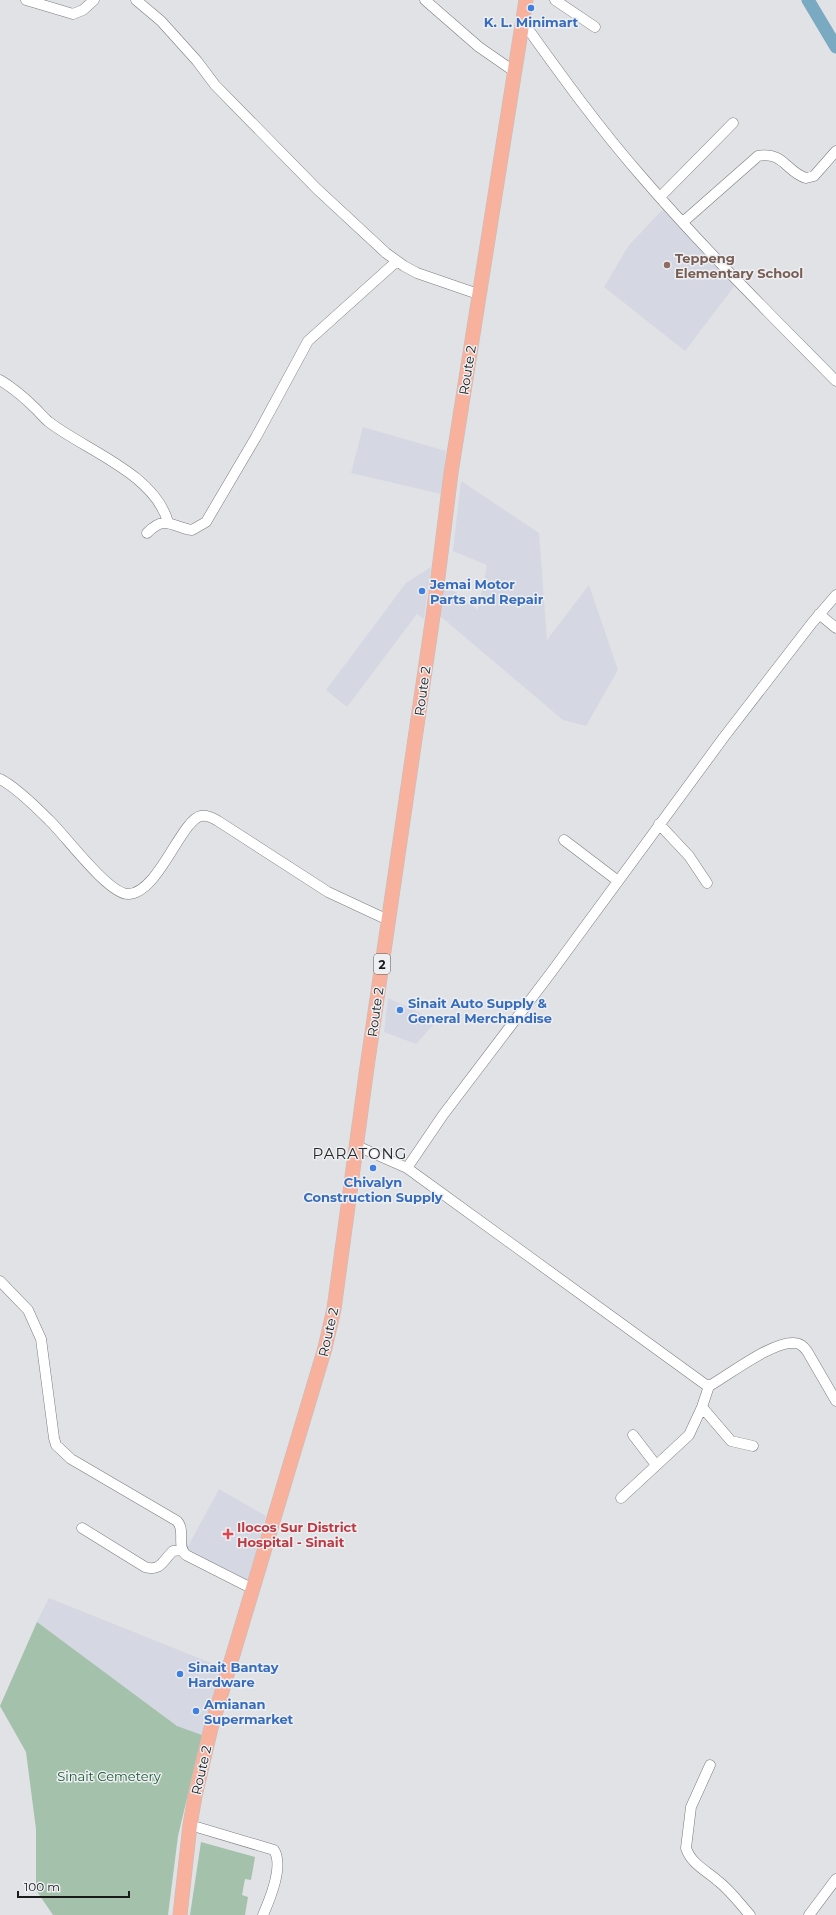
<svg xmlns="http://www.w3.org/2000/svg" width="836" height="1915" font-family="Montserrat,sans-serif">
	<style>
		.built { fill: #d5d8e2 }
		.green { fill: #a4c1ab }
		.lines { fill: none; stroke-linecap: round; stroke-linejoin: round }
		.river { stroke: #7aaac1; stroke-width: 13 }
		.minor-casing { stroke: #7a7b7d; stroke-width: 11 }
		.highway-casing { stroke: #bfbfbf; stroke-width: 15 }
		.minor { stroke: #fff; stroke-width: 10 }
		.highway { stroke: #f8b19d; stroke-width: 14 }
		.shop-dot { fill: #3f7fe0; stroke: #eeeff2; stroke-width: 1.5 }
		.education-dot { fill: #8d6e63; stroke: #eeeff2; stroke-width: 1.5 }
		.health-dot { fill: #e0444e; stroke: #eeeff2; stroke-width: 1.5 }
		.labels { text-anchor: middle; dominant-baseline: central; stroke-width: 3; stroke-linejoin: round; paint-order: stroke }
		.shield { fill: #eeeff2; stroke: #5a5a5c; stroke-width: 1 }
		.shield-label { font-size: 12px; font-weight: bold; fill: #1a1a1b }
		.shop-label { font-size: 13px; font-weight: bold; fill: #366cbe; stroke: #eeeff2; text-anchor: start }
		.education-label { font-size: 13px; font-weight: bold; fill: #785e54; stroke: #eeeff2; text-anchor: start }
		.street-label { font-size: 13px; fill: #1a1a1b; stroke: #eeeff2 }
		.health-label { font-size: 13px; font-weight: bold; fill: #be3a42; stroke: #eeeff2; text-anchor: start }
		.park-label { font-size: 13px; fill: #1a5a34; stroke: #eeeff2 }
		.quarter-label { font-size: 15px; letter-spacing: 1px; fill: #29292b; stroke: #eeeff2 }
	</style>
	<rect width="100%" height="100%" fill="#e1e2e5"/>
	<!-- built -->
	<path class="built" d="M 664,208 L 736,284 L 685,351 L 604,287 L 629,245 Z
		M 363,427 L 446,451 L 441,494 L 351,473 Z
		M 461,481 L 539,533 L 547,640 L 589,585 L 618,670 L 586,726 L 563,720 L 440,616 L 445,584 L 478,610 L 487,565 L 453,551 Z
		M 431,567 L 424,619 L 417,614 L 347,707 L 326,690 L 406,583 Z
		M 388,998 L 437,1021 L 416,1044 L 384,1032 Z
		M 219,1489 L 266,1516 L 247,1585 L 185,1552 Z
		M 49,1598 L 221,1667 L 202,1735 L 177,1726 L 37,1622 Z"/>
	<!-- green -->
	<path class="green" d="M 37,1622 L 177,1726 L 202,1735 L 178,1836 L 168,1915 L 53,1915 L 36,1890 L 36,1829 L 26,1752 L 0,1706 Z
		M 201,1842 L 255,1857 L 251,1880 L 245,1879 L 242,1895 L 248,1897 L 245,1915 L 190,1915 Z"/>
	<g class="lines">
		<!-- river -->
		<path class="river" d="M 808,0 L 836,47"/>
		<!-- minor casing -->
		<g class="minor-casing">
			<path id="minor" d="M 26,0 L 73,14 L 83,10 L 94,0
				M 136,0 L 161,21 L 197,61 L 215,85 L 317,189 L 386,253 L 404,266 L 417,273 L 478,294
				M 425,0 L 479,47 L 515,72
				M 555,0 L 595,27
				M 523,22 C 561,75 599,128 642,177 C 703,248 770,314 836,381
				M 660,197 L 733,123
				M 683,222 L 758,156 C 784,151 786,172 806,178 L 814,176 L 836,151
				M 0,380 C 13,388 25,398 36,409 C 40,413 44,418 49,422 C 85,450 154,473 168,522
				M 147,533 C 166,514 171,527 192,530 L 206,522 L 256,437 L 308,341 L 397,261
				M 819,614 L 836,628
				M 0,779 C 14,786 37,808 49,820 C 65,835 108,894 128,894 C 158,894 181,820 201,816 C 207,815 213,818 218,821 L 328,892 L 388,920
				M 659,824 L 689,856 L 707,883
				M 564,840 L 618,881
				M 357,1146 L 407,1168 L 706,1385 L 711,1385 C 730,1374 773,1341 794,1343 C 800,1343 803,1346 807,1351 L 836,1401
				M 407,1168 L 443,1115 L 550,974 L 724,737 L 812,623 L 836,595
				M 0,1281 L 28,1310 L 41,1339 L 54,1438 L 56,1445 L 71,1459 L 177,1521 C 186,1530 176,1546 186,1555 L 253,1589
				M 709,1386 L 702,1407 L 731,1441 L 753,1446
				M 633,1435 L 656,1465
				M 621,1498 L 689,1435 L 702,1407
				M 82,1528 L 145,1567 C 161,1572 163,1560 173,1551 L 182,1550
				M 710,1765 L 691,1807 L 686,1848 C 691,1864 707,1871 718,1881 C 730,1890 740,1904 750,1915
				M 190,1825 L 274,1850 C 284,1866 270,1899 263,1915
				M 809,1915 L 836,1879"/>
		</g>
		<!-- highway casing -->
		<g class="highway-casing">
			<path id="highway" d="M 180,1915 L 190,1825 L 195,1796 L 211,1728 L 325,1348 L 334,1309 L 367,1067 L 434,609 L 451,473 L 526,0"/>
		</g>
		<!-- minor -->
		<use href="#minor" class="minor"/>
		<!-- highway -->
		<use href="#highway" class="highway"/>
	</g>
	<!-- markers -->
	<g class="shop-dot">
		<circle cx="531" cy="8" r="4"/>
		<circle cx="422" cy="591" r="4"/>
		<circle cx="400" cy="1010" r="4"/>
		<circle cx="373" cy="1168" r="4"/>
		<circle cx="180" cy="1674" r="4"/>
		<circle cx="196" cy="1711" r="4"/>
	</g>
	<circle class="education-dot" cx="667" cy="265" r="4"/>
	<path class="health-dot" d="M226 1528h4v4h4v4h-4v4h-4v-4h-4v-4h4z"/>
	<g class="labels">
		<!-- shield labels -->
		<rect class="shield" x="374" y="954" width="16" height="20" rx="3"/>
		<g class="shield-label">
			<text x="382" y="964">2</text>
		</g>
		<!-- shop labels -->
		<g class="shop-label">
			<text x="531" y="22" text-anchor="middle">K. L. Minimart</text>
			<text x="430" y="584">Jemai Motor<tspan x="430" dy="15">Parts and Repair</tspan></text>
			<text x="408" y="1003">Sinait Auto Supply &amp;<tspan x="408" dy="15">General Merchandise</tspan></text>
			<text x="373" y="1182" text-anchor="middle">Chivalyn<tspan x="373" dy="15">Construction Supply</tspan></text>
			<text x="188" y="1667">Sinait Bantay<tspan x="188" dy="15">Hardware</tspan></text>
			<text x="204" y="1704">Amianan<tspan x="204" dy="15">Supermarket</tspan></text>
		</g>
		<!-- education labels -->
		<g class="education-label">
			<text x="675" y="258">Teppeng<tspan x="675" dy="15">Elementary School</tspan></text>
		</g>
		<!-- street labels -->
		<g class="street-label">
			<text transform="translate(467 370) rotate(-81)">Route 2</text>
			<text transform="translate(422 691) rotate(-82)">Route 2</text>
			<text transform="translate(375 1012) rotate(-82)">Route 2</text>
			<text transform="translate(328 1332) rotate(-77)">Route 2</text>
			<text transform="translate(201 1770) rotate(-77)">Route 2</text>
		</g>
		<!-- health labels -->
		<g class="health-label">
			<text x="237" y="1527">Ilocos Sur District<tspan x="237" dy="15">Hospital - Sinait</tspan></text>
		</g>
		<!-- park labels -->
		<g class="park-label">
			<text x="109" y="1776">Sinait Cemetery</text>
		</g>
		<!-- quarter labels -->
		<g class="quarter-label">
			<text x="360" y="1153">PARATONG</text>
		</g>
	</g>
	<!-- scale -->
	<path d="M18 1891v6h111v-6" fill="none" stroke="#1a1a1b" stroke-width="2"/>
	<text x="24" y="1891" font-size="12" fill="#1a1a1b" stroke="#eeeff2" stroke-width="3" paint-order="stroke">100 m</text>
</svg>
